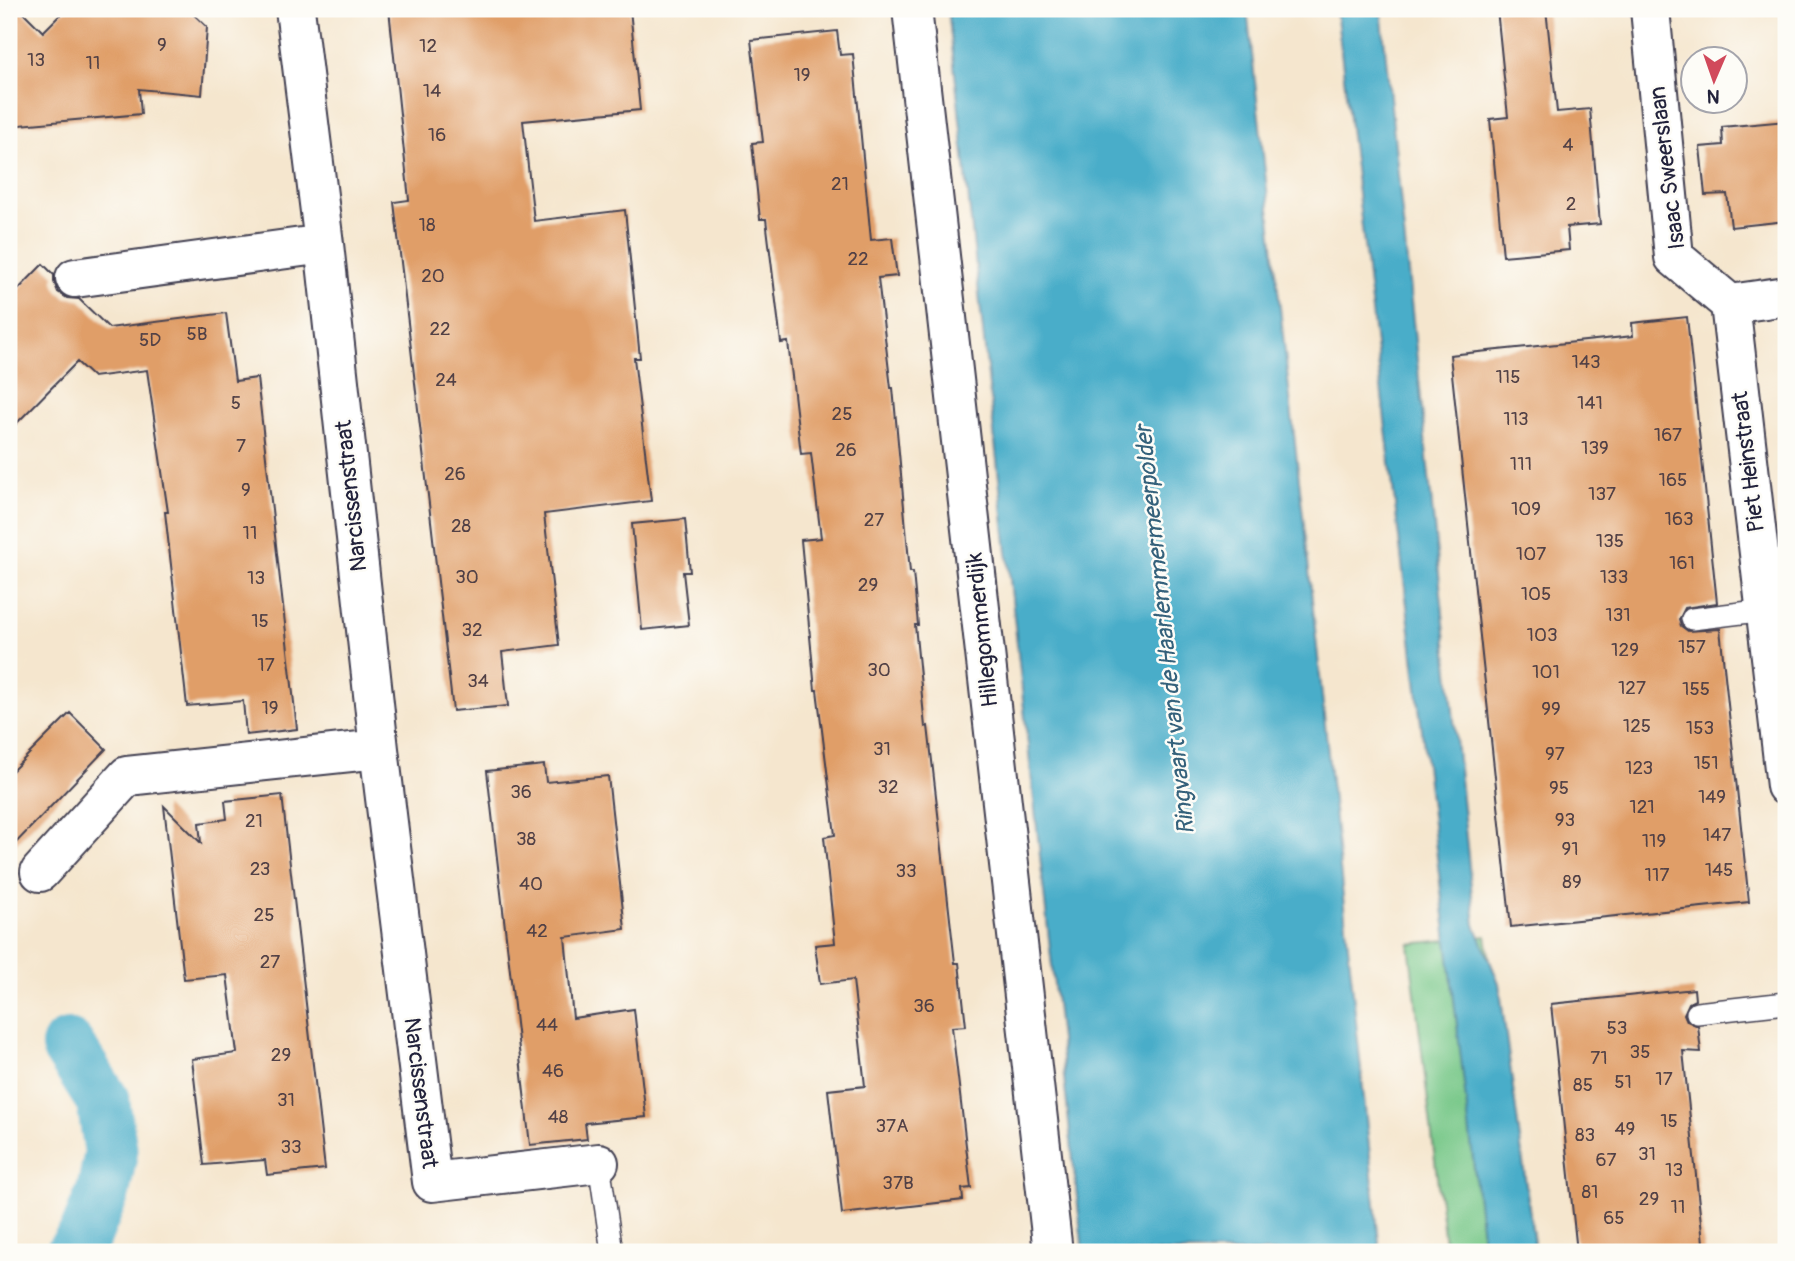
<svg xmlns="http://www.w3.org/2000/svg" width="1795" height="1261" font-family="Pangolin,sans-serif">
	<style>
		.green { fill: #78c889; stroke: #4d7562; stroke-width: 2 }
		.water { fill: #4aadc9; stroke: #366882; stroke-width: 2 }
		.lines { fill: none; stroke-linecap: round; stroke-linejoin: round }
		.canal { stroke: #4aadc9; stroke-width: 54 }
		.building { fill: #e09e67 }
		.lane-casing { stroke: #423f51; stroke-width: 24 }
		.street-casing { stroke: #423f51; stroke-width: 42 }
		.secondary-casing { stroke: #423f51; stroke-width: 42 }
		.lane { stroke: #fff; stroke-width: 21 }
		.street { stroke: #fff; stroke-width: 38 }
		.secondary { stroke: #fff; stroke-width: 38 }
		.labels { text-anchor: middle; dominant-baseline: central; stroke-width: 5; stroke-linejoin: round; paint-order: stroke }
		.number-label { font-size: 19px; fill: #524146 }
		.street-label { font-size: 23px; fill: #22223b; stroke: #fdfcf7 }
		.water-label { font-size: 24px; font-style: italic; fill: #34617b; stroke: #fdfcf7 }
	</style>
	<rect width="100%" height="100%" fill="#fdfcf7"/>
	<filter id="ink" filterUnits="userSpaceOnUse"><feTurbulence type="fractalNoise" baseFrequency=".0143" numOctaves="2"/><feDisplacementMap in="SourceGraphic" scale="14" xChannelSelector="R" yChannelSelector="G"/><feConvolveMatrix kernelMatrix="1 2 1 2 8 2 1 2 1" color-interpolation-filters="sRGB"/></filter>
	<filter id="wash" filterUnits="userSpaceOnUse"><feTurbulence type="fractalNoise" baseFrequency=".00686" numOctaves="4" result="noise"/><feDisplacementMap in="SourceGraphic" scale="28" xChannelSelector="R" yChannelSelector="G"/><feGaussianBlur stdDeviation="1.57" result="paint"/><feColorMatrix in="noise" values="0 0 0 0 0 0 0 0 0 0 0 0 0 0 0 0 0 1.4 0 .05"/><feComposite in="paint" operator="in"/></filter>
	<g filter="url(#wash)">
		<rect width="100%" height="100%" fill="#f5e6ce"/>
		<!-- green -->
		<path class="green" d="M 1486,936 L 1533,1235 L 1535,1252 L 1446,1252 L 1409,944 Z"/>
		<!-- water -->
		<path class="water" d="M 948,9 L 1247,9 L 1308,561 L 1380,1252 L 1083,1252 Z
			M 1336,9 L 1381,9 L 1475,925 L 1499,983 L 1535,1252 L 1484,1252 Z"/>
		<g class="lines">
			<!-- canal -->
			<path class="canal" d="M 68,1046 L 103,1101 L 111,1152 L 103,1192 L 84,1238 L 73,1252"/>
		</g>
		<g id="blocks">
			<!-- building -->
			<path class="building" d="M 9,9 L 20,9 L 43,32 L 66,9 L 188,9 L 207,27 L 202,95 L 139,89 L 141,114 L 9,126 Z
				M 389,9 L 630,9 L 640,110 L 523,121 L 534,221 L 625,210 L 640,358 L 634,358 L 651,501 L 544,514 L 559,645 L 502,652 L 508,706 L 453,711 L 394,202 L 409,200 Z
				M 1497,9 L 1546,9 L 1557,112 L 1590,109 L 1600,224 L 1567,227 L 1569,250 L 1503,256 L 1490,119 L 1508,117 Z
				M 837,31 L 840,55 L 853,54 L 871,240 L 892,238 L 897,276 L 878,278 L 891,388 L 893,388 L 910,572 L 913,572 L 918,625 L 915,625 L 925,727 L 928,726 L 955,963 L 959,963 L 966,1026 L 952,1027 L 971,1188 L 962,1189 L 963,1200 L 842,1214 L 828,1090 L 865,1086 L 853,980 L 820,984 L 815,945 L 835,943 L 824,837 L 835,835 L 817,690 L 815,690 L 801,540 L 821,538 L 811,453 L 801,454 L 788,342 L 781,343 L 766,219 L 760,219 L 752,143 L 763,142 L 751,40 Z
				M 1786,121 L 1786,221 L 1731,227 L 1727,194 L 1705,195 L 1700,147 L 1723,145 L 1722,127 Z
				M 43,264 L 54,275 L 54,282 L 58,292 L 67,298 L 79,299 L 109,328 L 226,313 L 235,381 L 257,378 L 297,729 L 246,735 L 243,701 L 187,706 L 165,512 L 168,512 L 147,370 L 93,377 L 77,362 L 9,431 L 9,299 Z
				M 1687,317 L 1717,603 L 1685,608 L 1679,620 L 1681,626 L 1688,631 L 1720,629 L 1749,902 L 1511,927 L 1450,355 L 1633,336 L 1632,323 Z
				M 685,519 L 690,572 L 683,572 L 689,625 L 642,630 L 632,524 Z
				M 70,713 L 106,749 L 9,850 L 9,774 Z
				M 544,765 L 546,782 L 608,776 L 625,929 L 565,937 L 573,1018 L 634,1009 L 646,1117 L 585,1123 L 587,1139 L 530,1145 L 487,771 Z
				M 282,795 L 325,1169 L 267,1175 L 265,1160 L 204,1165 L 192,1059 L 237,1053 L 227,975 L 184,979 L 164,806 L 201,843 L 199,823 L 227,819 L 225,801 Z
				M 1694,989 L 1695,1000 L 1689,1003 L 1684,1014 L 1687,1021 L 1698,1026 L 1701,1052 L 1683,1051 L 1704,1252 L 1577,1252 L 1551,1004 Z"/>
		</g>
	</g>
	<g filter="url(#ink)">
		<use href="#blocks" fill-opacity="0" stroke="#423f51" stroke-width="2"/>
		<g class="lines">
			<!-- lane casing -->
			<g class="lane-casing">
				<path id="lane" d="M 1692,619 L 1766,610
					M 1697,1013 L 1786,1003
					M 599,1163 L 612,1252"/>
			</g>
			<!-- street casing -->
			<g class="street-casing">
				<path id="street" d="M 295,9 L 324,244 L 379,749 L 432,1182 L 599,1163
					M 1650,9 L 1674,257 L 1730,304
					M 75,278 L 324,244
					M 1730,304 L 1786,786
					M 1730,304 L 1786,296
					M 40,872 L 127,776 L 379,749"/>
			</g>
			<!-- secondary casing -->
			<g class="secondary-casing">
				<path id="secondary" d="M 912,9 L 1053,1252"/>
			</g>
			<!-- lane -->
			<use href="#lane" class="lane"/>
			<!-- street -->
			<use href="#street" class="street"/>
			<!-- secondary -->
			<use href="#secondary" class="secondary"/>
		</g>
	</g>
	<g class="labels">
		<!-- number labels -->
		<g class="number-label">
			<text x="162" y="45">9</text>
			<text x="428" y="46">12</text>
			<text x="36" y="60">13</text>
			<text x="93" y="63">11</text>
			<text x="802" y="75">19</text>
			<text x="432" y="91">14</text>
			<text x="437" y="135">16</text>
			<text x="1568" y="145">4</text>
			<text x="840" y="184">21</text>
			<text x="1571" y="204">2</text>
			<text x="427" y="225">18</text>
			<text x="858" y="259">22</text>
			<text x="433" y="276">20</text>
			<text x="440" y="329">22</text>
			<text x="197" y="334">5B</text>
			<text x="150" y="340">5D</text>
			<text x="1586" y="362">143</text>
			<text x="1508" y="377">115</text>
			<text x="446" y="380">24</text>
			<text x="236" y="403">5</text>
			<text x="1590" y="403">141</text>
			<text x="842" y="414">25</text>
			<text x="1516" y="419">113</text>
			<text x="1668" y="435">167</text>
			<text x="241" y="446">7</text>
			<text x="1595" y="448">139</text>
			<text x="846" y="450">26</text>
			<text x="1521" y="464">111</text>
			<text x="455" y="474">26</text>
			<text x="1673" y="480">165</text>
			<text x="246" y="490">9</text>
			<text x="1602" y="494">137</text>
			<text x="1526" y="509">109</text>
			<text x="1679" y="519">163</text>
			<text x="874" y="520">27</text>
			<text x="461" y="526">28</text>
			<text x="250" y="533">11</text>
			<text x="1610" y="541">135</text>
			<text x="1531" y="554">107</text>
			<text x="1682" y="563">161</text>
			<text x="467" y="577">30</text>
			<text x="1614" y="577">133</text>
			<text x="256" y="578">13</text>
			<text x="868" y="585">29</text>
			<text x="1536" y="594">105</text>
			<text x="1618" y="615">131</text>
			<text x="260" y="621">15</text>
			<text x="472" y="630">32</text>
			<text x="1542" y="635">103</text>
			<text x="1692" y="647">157</text>
			<text x="1625" y="650">129</text>
			<text x="266" y="665">17</text>
			<text x="879" y="670">30</text>
			<text x="1546" y="672">101</text>
			<text x="478" y="681">34</text>
			<text x="1632" y="688">127</text>
			<text x="1696" y="689">155</text>
			<text x="270" y="708">19</text>
			<text x="1551" y="709">99</text>
			<text x="1637" y="726">125</text>
			<text x="1700" y="728">153</text>
			<text x="882" y="749">31</text>
			<text x="1555" y="754">97</text>
			<text x="1706" y="763">151</text>
			<text x="1639" y="768">123</text>
			<text x="888" y="787">32</text>
			<text x="1559" y="788">95</text>
			<text x="521" y="792">36</text>
			<text x="1712" y="797">149</text>
			<text x="1642" y="807">121</text>
			<text x="1565" y="820">93</text>
			<text x="254" y="821">21</text>
			<text x="1717" y="835">147</text>
			<text x="526" y="839">38</text>
			<text x="1654" y="841">119</text>
			<text x="1570" y="849">91</text>
			<text x="260" y="869">23</text>
			<text x="1719" y="870">145</text>
			<text x="906" y="871">33</text>
			<text x="1657" y="875">117</text>
			<text x="1572" y="882">89</text>
			<text x="531" y="884">40</text>
			<text x="264" y="915">25</text>
			<text x="537" y="931">42</text>
			<text x="270" y="962">27</text>
			<text x="924" y="1006">36</text>
			<text x="547" y="1025">44</text>
			<text x="1617" y="1028">53</text>
			<text x="1640" y="1052">35</text>
			<text x="281" y="1055">29</text>
			<text x="1599" y="1058">71</text>
			<text x="553" y="1071">46</text>
			<text x="1664" y="1079">17</text>
			<text x="1623" y="1082">51</text>
			<text x="1583" y="1085">85</text>
			<text x="286" y="1100">31</text>
			<text x="558" y="1117">48</text>
			<text x="1669" y="1121">15</text>
			<text x="892" y="1126">37A</text>
			<text x="1625" y="1129">49</text>
			<text x="1585" y="1135">83</text>
			<text x="291" y="1147">33</text>
			<text x="1647" y="1154">31</text>
			<text x="1606" y="1160">67</text>
			<text x="1674" y="1170">13</text>
			<text x="898" y="1183">37B</text>
			<text x="1590" y="1192">81</text>
			<text x="1649" y="1199">29</text>
			<text x="1678" y="1207">11</text>
			<text x="1614" y="1218">65</text>
		</g>
		<!-- street labels -->
		<g class="street-label">
			<text transform="translate(1667 168) rotate(-97)">Isaac Sweerslaan</text>
			<text transform="translate(1748 462) rotate(-97)">Piet Heinstraat</text>
			<text transform="translate(351 496) rotate(-96)">Narcissenstraat</text>
			<text transform="translate(982 630) rotate(-96)">Hillegommerdijk</text>
			<text transform="translate(421 1093) rotate(83)">Narcissenstraat</text>
		</g>
		<!-- water labels -->
		<g class="water-label">
			<text transform="translate(1165 630) rotate(-96)">Ringvaart van de Haarlemmermeerpolder</text>
		</g>
	</g>
	<!-- margin -->
	<rect width="1795" height="1261" fill="none" stroke="#fdfcf7" stroke-width="35"/>
	<!-- north arrow -->
	<g transform="translate(1714 80) rotate(182)"><circle r="33" fill="#fdfcf7" stroke="#a5a5ac" stroke-width="2"/>
	<path d="M0-5L12 26L0 18L-12 26Z" fill="#d1495b"/>
	<text y="-10" font-size="19" font-weight="bold" text-anchor="middle" fill="#22223b">N</text>
	</g>
</svg>
